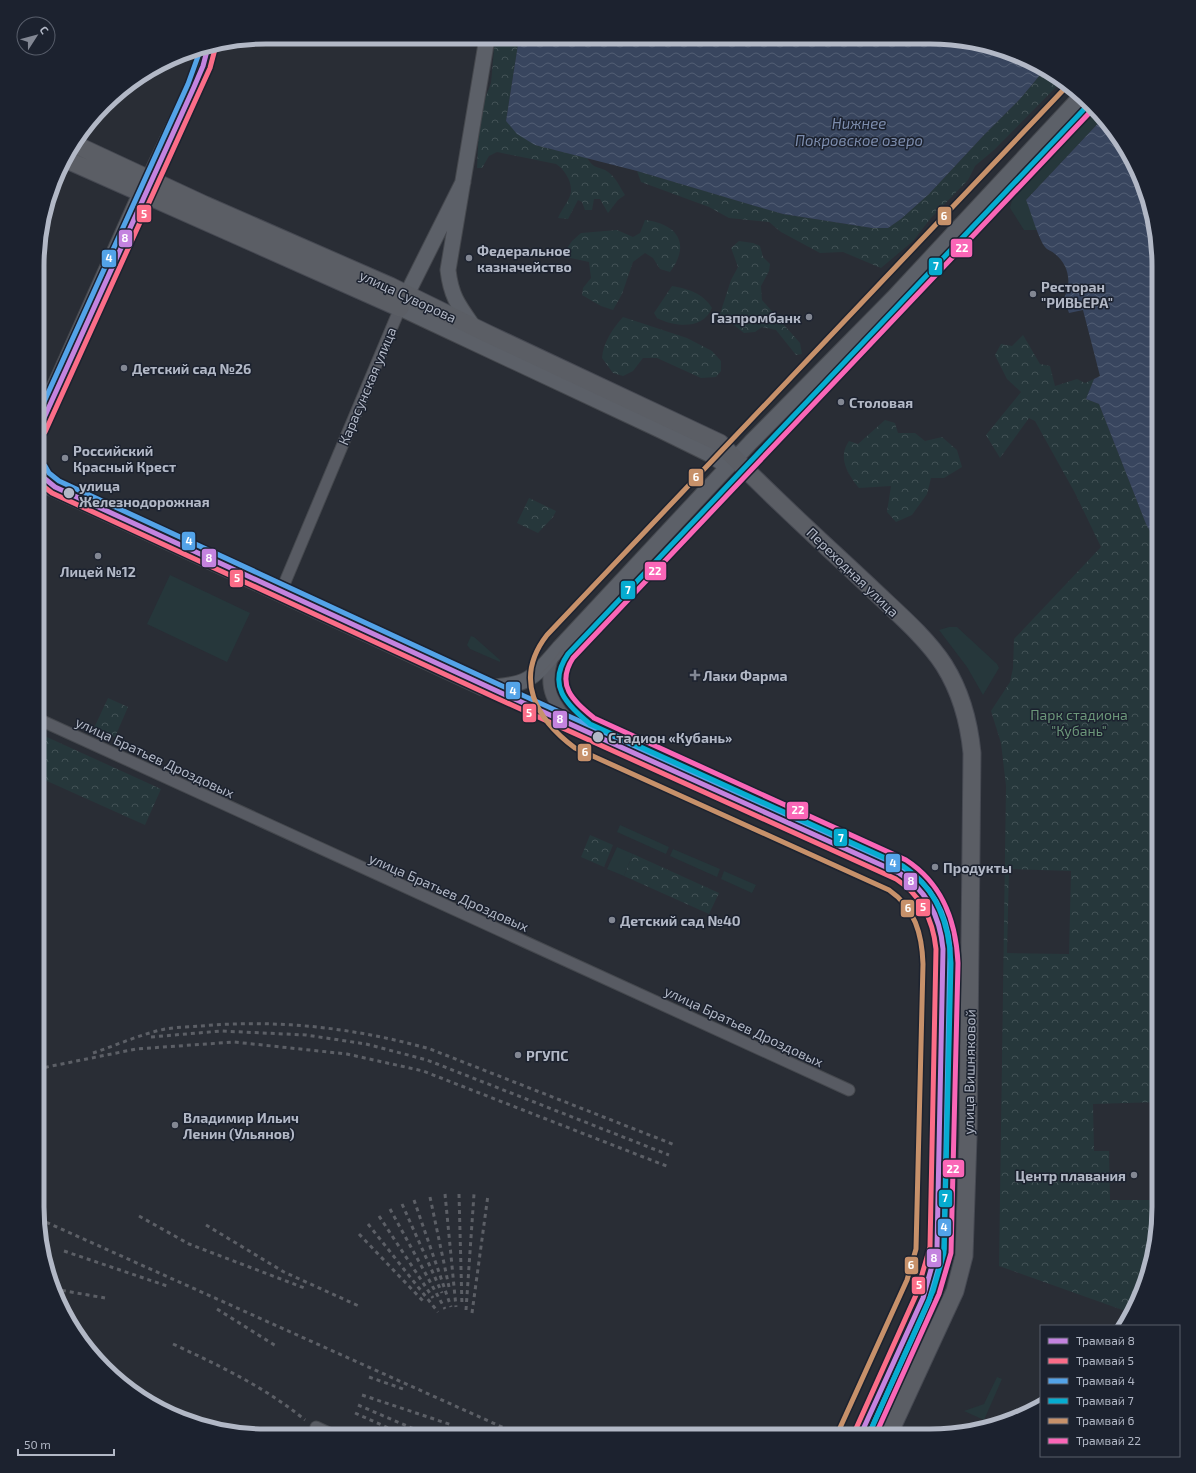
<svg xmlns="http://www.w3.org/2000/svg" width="1196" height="1473" font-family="'Exo 2',sans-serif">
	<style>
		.green { fill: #26373b }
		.forest { fill: url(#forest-crowns); fill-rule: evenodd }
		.water { fill: url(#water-waves) }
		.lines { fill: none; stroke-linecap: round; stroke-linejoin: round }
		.street-casing { stroke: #45484e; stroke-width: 13 }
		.secondary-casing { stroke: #45484e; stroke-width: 17 }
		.primary-casing { stroke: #464952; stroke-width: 19 }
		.street { stroke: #585b63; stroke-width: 11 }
		.secondary { stroke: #5c6068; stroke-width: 15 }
		.primary { stroke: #5b5e65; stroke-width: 17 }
		.tram { stroke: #5c5f66; stroke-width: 1 }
		.rail { stroke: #5c5f66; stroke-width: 3; stroke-dasharray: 4 4; stroke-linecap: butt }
		.tram-1-casing { stroke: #1c222f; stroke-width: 8 }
		.tram-2-casing { stroke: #1c222f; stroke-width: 8 }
		.tram-3-casing { stroke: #1c222f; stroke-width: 8 }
		.tram-4-casing { stroke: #1c222f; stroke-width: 8 }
		.tram-5-casing { stroke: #1c222f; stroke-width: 8 }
		.tram-6-casing { stroke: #1c222f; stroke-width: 8 }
		.tram-1 { stroke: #c483df; stroke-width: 5 }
		.tram-2 { stroke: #fb6d88; stroke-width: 5 }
		.tram-3 { stroke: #53a3e8; stroke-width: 5 }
		.tram-4 { stroke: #06acd0; stroke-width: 5 }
		.tram-5 { stroke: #c7916a; stroke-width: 5 }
		.tram-6 { stroke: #fa66b7; stroke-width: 5 }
		.poi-dot { fill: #828793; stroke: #1c222f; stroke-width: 1.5 }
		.stop-dot { fill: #b2b8c6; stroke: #1c222f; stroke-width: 1.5 }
		.labels { text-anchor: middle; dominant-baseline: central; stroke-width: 3; stroke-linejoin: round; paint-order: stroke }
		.poi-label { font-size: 14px; font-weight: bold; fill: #b2b8c6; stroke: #1c222f; text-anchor: start }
		.street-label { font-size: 14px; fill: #b2b8c6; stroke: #1c222f }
		.stop-label { font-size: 14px; font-weight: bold; fill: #b2b8c6; stroke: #1c222f; text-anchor: start }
		.park-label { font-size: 14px; fill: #6b9679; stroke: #1c222f }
		.water-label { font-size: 15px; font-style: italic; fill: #7c8cac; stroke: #1c222f }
		.rim { fill: none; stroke: #b2b8c6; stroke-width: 5 }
		.line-badge { stroke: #1c222f; stroke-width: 1.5 }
		.badge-label { font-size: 11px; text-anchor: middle; font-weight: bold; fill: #fff }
	</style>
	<defs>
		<pattern id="forest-crowns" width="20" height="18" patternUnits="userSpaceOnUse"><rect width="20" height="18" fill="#26373b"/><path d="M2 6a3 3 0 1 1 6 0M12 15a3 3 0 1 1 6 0" fill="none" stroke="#435256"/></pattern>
		<pattern id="water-waves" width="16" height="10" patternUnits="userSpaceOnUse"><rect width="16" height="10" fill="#38455e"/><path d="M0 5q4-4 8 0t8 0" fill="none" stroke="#525e74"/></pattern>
	</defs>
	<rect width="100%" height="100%" fill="#292d35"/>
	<!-- green -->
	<path class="green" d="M 1097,110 L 1104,117 L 1026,200 L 1038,230 L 1024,230 L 1010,208 C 1014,179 1077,135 1097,110 Z
		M 170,575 L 250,613 L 227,662 L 147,624 Z
		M 949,627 L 957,627 L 997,664 L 999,668 L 983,695 L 967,667 L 939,630 Z
		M 471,636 L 474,637 L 500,660 L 500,662 L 470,649 L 467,645 Z
		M 620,825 L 669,847 L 666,854 L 617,832 Z
		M 617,847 L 633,854 L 624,876 L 607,869 Z
		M 673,849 L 720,869 L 717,877 L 670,856 Z
		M 724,871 L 756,885 L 752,893 L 721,879 Z
		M 997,1377 L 1002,1379 L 984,1420 L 964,1411 L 984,1404 Z"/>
	<!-- forest -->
	<path class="forest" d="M 495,38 L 519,38 L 506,121 L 535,145 L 587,158 C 594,168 595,166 605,170 C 616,176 619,186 625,195 L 618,200 L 608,213 L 600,199 L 594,199 L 592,210 L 585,210 L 582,202 L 578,200 L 568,219 L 558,218 C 561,210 570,200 571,192 C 572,181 564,169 556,164 L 497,152 L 489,156 L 482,168 L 477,168 L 479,128 L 484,101 L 491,83 Z
		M 1045,69 L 1063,80 L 994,150 L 975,166 L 968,180 L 931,218 L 913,241 L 881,268 L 843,252 L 820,253 L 781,232 L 769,222 L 729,218 L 709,207 L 641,182 L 637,171 L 783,214 L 872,228 L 888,228 L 901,219 L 929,194 L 984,135 L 1020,99 Z
		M 645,220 C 678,224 691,244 670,272 L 660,269 L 653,258 L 645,253 L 633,262 L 622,294 L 613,310 L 601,306 L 582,295 L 583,288 L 591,278 L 589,262 L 566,257 L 563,254 L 572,241 L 581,233 L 617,230 L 633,237 L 640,233 Z
		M 739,241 L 753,243 L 760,246 L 763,257 L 770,264 L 769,271 L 761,286 L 762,300 L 800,343 L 802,354 L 796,355 L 776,330 L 762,327 L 755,332 L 744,333 L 730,322 L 719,317 L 731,280 L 738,267 L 731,248 Z
		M 672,286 C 688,289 703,293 712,308 C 703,330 675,327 657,318 L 654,313 Z
		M 623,317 L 687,338 L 712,351 L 721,361 L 721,371 L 716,377 L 701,378 L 657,358 L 643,358 L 633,371 L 623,376 L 613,373 L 602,358 C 603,343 613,328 623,317 Z
		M 1023,335 L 1040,364 L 1050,366 L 1055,386 L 1077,379 L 1085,383 L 1094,379 L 1086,399 L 1099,404 L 1146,524 L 1154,538 L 1159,542 L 1159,1102 L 1093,1104 L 1094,1151 L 1109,1151 L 1110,1200 L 1159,1200 L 1158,1223 L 1147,1281 L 1131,1313 L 999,1266 L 1006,786 L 1001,743 L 991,711 L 1010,682 L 1013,668 L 1014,639 L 1101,547 L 1075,493 L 1035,421 L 1029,418 L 1000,458 L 986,435 L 1021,392 L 1007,379 L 995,355 L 1001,344 L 1012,346 ZM 1009,869 L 1071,871 L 1069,954 L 1007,953 Z
		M 885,420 L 895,423 L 898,433 L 915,433 L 925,441 L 942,437 L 957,450 L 962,467 L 944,478 L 931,478 L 927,494 L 912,515 L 896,522 L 887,512 L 891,486 L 859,488 C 848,474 837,458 849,441 L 858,444 Z
		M 529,498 L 556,511 L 553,517 L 538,533 L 517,523 Z
		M 108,698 L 128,707 L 115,737 L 94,728 Z
		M 38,733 L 161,789 L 145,825 L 38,777 Z
		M 590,835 L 613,845 L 604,867 L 581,857 Z
		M 633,854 L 719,893 L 709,914 L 624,876 Z"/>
	<!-- water -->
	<path class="water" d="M 519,38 L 960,39 L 1018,54 L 1045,69 L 1020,99 L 984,135 L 929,194 L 901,219 L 888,228 L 872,228 L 783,214 L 755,206 L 637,171 L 535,145 L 517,134 L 506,121 Z
		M 1104,117 L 1128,152 L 1151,206 L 1159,265 L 1159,542 L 1154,538 L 1146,524 L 1099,404 L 1086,399 L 1094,379 L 1100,376 L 1083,310 L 1069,313 L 1064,298 C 1072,283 1069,265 1055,254 C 1052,251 1047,250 1045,247 C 1038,238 1031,212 1026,200 Z"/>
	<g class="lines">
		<!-- street casing -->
		<g class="street-casing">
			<path id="street" d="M 147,178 L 191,85 L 205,47
				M 280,594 L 400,308
				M 552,659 C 543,688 553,705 574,726
				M 484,688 L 935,892
				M 38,719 L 849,1090
				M 316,1427 L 333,1435"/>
		</g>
		<!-- secondary casing -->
		<g class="secondary-casing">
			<path id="secondary" d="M 463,182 L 400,308 L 660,430 L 709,454 L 728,467
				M 473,326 C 458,305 451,296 448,270 L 487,38
				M 39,421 L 145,183
				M 38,482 L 483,688 C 529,684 530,682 560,647 L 751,442 L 893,298 L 1081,96"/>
		</g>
		<!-- primary casing -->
		<g class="primary-casing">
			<path id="primary" d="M 74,144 L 205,205 L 390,286 L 486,333 L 720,443 C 768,494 820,540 871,588 C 895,611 926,637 944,665 C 961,692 969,722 972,753 L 968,1137 L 964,1256 L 955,1291 L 888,1436
				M 65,159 L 400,308"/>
		</g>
		<!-- street -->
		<use href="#street" class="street"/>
		<!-- secondary -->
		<use href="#secondary" class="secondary"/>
		<!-- primary -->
		<use href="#primary" class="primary"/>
		<!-- tram -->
		<path class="tram" d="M 476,688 C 518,695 538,683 562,649"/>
		<!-- rail -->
		<path class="rail" d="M 151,1037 L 221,1031 L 306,1035 L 366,1044 L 427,1060 L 669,1155
			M 93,1053 C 117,1045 141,1034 165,1029 C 177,1027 190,1027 201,1026 C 278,1019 356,1028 430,1049 L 675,1145
			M 37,1069 L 136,1049 L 234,1042 L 347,1054 L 423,1071 L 669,1167
			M 445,1194 L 456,1307
			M 459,1194 L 462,1306
			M 430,1197 L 449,1287
			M 414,1200 L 451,1307
			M 402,1204 L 442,1293
			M 390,1209 L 445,1309
			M 139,1216 L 189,1244 L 307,1289
			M 379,1216 L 433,1298
			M 39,1219 L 522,1436
			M 368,1224 L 438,1312
			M 206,1225 L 284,1272 L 361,1307
			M 359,1234 L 424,1302
			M 64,1251 L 170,1287
			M 54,1289 L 105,1298
			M 217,1309 L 276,1346
			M 466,1310 L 474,1194
			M 472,1313 L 488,1195
			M 173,1344 C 220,1366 265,1387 305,1420
			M 369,1377 L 406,1390
			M 362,1395 L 452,1425
			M 358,1405 L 428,1435
			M 355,1413 L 404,1435"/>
		<!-- tram-1 casing -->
		<g class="tram-1-casing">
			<path id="tram-1" d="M 39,429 L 194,87 L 203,66 L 208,47
				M 39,470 L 44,478 L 55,487 L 497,691 L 899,873 C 927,890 940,917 943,949 L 937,1248 L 923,1298 L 860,1436"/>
		</g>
		<!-- tram-2 casing -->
		<g class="tram-2-casing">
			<path id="tram-2" d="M 45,432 L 200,90 L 210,68 L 215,49
				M 38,482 L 52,493 L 494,697 L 896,879 C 921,895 933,920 936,949 L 930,1247 L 916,1295 L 854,1433"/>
		</g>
		<!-- tram-3 casing -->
		<g class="tram-3-casing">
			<path id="tram-3" d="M 39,413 L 188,84 L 201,48
				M 45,466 L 49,473 L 59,481 L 500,685 L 902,867 C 932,884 947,914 950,948 L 944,1249 L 929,1301 L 868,1436"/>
		</g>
		<!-- tram-4 casing -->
		<g class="tram-4-casing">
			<path id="tram-4" d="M 868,1436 L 933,1291 L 944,1253 L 951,963 C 949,923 937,889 903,866 L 590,724 C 567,704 546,686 568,654 C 741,469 916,288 1089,104"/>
		</g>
		<!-- tram-5 casing -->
		<g class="tram-5-casing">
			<path id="tram-5" d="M 839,1430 L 907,1280 L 916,1249 L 923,964 C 922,934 915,908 889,890 L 575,748 C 536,719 513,679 547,635 C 720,451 895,269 1068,85"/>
		</g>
		<!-- tram-6 casing -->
		<g class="tram-6-casing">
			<path id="tram-6" d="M 875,1436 L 939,1294 L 951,1253 L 958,963 C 956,921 943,884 906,860 L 594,718 C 574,701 555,686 573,658 C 746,474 921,292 1094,108"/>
		</g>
		<!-- tram-1 -->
		<use href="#tram-1" class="tram-1"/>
		<!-- tram-2 -->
		<use href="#tram-2" class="tram-2"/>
		<!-- tram-3 -->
		<use href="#tram-3" class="tram-3"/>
		<!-- tram-4 -->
		<use href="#tram-4" class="tram-4"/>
		<!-- tram-5 -->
		<use href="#tram-5" class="tram-5"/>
		<!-- tram-6 -->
		<use href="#tram-6" class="tram-6"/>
	</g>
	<!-- markers -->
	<g class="poi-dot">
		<circle cx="469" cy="258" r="4"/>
		<circle cx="1033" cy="294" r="4"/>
		<circle cx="809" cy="317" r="4"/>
		<circle cx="124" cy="368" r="4"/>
		<circle cx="841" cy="402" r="4"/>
		<circle cx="65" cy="458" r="4"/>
		<circle cx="98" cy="556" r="4"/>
		<path d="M693 669h4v4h4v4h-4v4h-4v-4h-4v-4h4z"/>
		<circle cx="935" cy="867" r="4"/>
		<circle cx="612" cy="920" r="4"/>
		<circle cx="518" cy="1055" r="4"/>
		<circle cx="175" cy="1125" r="4"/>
		<circle cx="1134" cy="1175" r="4"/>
	</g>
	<g class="stop-dot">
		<circle cx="69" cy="493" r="6"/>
		<circle cx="598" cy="737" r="6"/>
	</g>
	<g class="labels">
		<!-- poi labels -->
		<g class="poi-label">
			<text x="477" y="250">Федеральное<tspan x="477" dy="16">казначейство</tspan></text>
			<text x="1041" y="286">Ресторан<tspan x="1041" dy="16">"РИВЬЕРА"</tspan></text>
			<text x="801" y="317" text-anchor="end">Газпромбанк</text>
			<text x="132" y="368">Детский сад №26</text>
			<text x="849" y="402">Столовая</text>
			<text x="73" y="450">Российский<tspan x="73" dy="16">Красный Крест</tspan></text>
			<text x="98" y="571" text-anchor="middle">Лицей №12</text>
			<text x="703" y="675">Лаки Фарма</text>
			<text x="943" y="867">Продукты</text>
			<text x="620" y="920">Детский сад №40</text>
			<text x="526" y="1055">РГУПС</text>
			<text x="183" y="1117">Владимир Ильич<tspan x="183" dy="16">Ленин (Ульянов)</tspan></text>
			<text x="1126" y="1175" text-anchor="end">Центр плавания</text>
		</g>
		<!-- street labels -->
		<g class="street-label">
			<text transform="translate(408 296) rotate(25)">улица Суворова</text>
			<text transform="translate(367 386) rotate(-67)">Карасунская улица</text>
			<text transform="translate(853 572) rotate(44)">Переходная улица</text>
			<text transform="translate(155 757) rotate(25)">улица Братьев Дроздовых</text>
			<text transform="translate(449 892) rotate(24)">улица Братьев Дроздовых</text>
			<text transform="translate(744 1026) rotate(25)">улица Братьев Дроздовых</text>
			<text transform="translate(969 1072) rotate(-89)">улица Вишняковой</text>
		</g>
		<!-- stop labels -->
		<g class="stop-label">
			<text x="79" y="485">улица<tspan x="79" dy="16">Железнодорожная</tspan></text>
			<text x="608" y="737">Стадион «Кубань»</text>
		</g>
		<!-- park labels -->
		<g class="park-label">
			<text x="1079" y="714">Парк стадиона<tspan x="1079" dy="16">"Кубань"</tspan></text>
		</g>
		<!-- water labels -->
		<g class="water-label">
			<text x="859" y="123">Нижнее<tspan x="859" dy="17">Покровское озеро</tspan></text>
		</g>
	</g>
	<!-- crop -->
	<path d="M0 0H1196V1473H0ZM266 44H930A222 222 0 0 1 1152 266V1207A222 222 0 0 1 930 1429H266A222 222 0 0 1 44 1207V266A222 222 0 0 1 266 44Z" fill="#1c222f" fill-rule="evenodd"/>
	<path class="rim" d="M266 44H930A222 222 0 0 1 1152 266V1207A222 222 0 0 1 930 1429H266A222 222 0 0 1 44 1207V266A222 222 0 0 1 266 44Z"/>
	<g class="line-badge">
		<rect x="136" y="204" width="16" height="19" rx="4" fill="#fb6d88"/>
		<rect x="937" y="206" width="15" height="20" rx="4" fill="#c7916a"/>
		<rect x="118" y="229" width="15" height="19" rx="4" fill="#c483df"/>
		<rect x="950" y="238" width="23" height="20" rx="4" fill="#fa66b7"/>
		<rect x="101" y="249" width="16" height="19" rx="4" fill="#53a3e8"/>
		<rect x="928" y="257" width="15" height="19" rx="4" fill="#06acd0"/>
		<rect x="688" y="468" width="16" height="19" rx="4" fill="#c7916a"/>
		<rect x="181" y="531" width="15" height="20" rx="4" fill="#53a3e8"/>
		<rect x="201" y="548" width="16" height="20" rx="4" fill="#c483df"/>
		<rect x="644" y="561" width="23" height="20" rx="4" fill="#fa66b7"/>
		<rect x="229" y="569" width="15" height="19" rx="4" fill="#fb6d88"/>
		<rect x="620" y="580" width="16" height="20" rx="4" fill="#06acd0"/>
		<rect x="505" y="681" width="16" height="19" rx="4" fill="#53a3e8"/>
		<rect x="522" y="703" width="15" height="20" rx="4" fill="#fb6d88"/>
		<rect x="552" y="710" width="16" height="19" rx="4" fill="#c483df"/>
		<rect x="577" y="743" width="15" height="19" rx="4" fill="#c7916a"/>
		<rect x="786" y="801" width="23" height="19" rx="4" fill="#fa66b7"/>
		<rect x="833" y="828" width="15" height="19" rx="4" fill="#06acd0"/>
		<rect x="885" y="853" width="16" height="20" rx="4" fill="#53a3e8"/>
		<rect x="903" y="872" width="15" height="19" rx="4" fill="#c483df"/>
		<rect x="915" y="898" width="16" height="19" rx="4" fill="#fb6d88"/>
		<rect x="900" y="899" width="15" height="19" rx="4" fill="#c7916a"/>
		<rect x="942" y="1159" width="23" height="19" rx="4" fill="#fa66b7"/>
		<rect x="938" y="1189" width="15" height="19" rx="4" fill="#06acd0"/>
		<rect x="937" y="1218" width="15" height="19" rx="4" fill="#53a3e8"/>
		<rect x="926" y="1248" width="16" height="20" rx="4" fill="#c483df"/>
		<rect x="904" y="1256" width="15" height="19" rx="4" fill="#c7916a"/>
		<rect x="911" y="1276" width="15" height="19" rx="4" fill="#fb6d88"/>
	</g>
	<g class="badge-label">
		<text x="144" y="218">5</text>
		<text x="944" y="220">6</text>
		<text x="125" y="242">8</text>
		<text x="962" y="252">22</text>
		<text x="109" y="262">4</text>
		<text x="936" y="270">7</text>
		<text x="696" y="481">6</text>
		<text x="189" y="545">4</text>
		<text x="209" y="562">8</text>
		<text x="655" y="575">22</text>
		<text x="237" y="582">5</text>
		<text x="628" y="594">7</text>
		<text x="513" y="695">4</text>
		<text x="529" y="717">5</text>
		<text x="560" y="723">8</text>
		<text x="585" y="756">6</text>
		<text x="798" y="814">22</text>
		<text x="841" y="842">7</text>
		<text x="893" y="867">4</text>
		<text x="911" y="885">8</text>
		<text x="923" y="911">5</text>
		<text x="908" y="912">6</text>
		<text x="953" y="1173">22</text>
		<text x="945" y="1202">7</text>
		<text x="944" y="1231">4</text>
		<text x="934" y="1262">8</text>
		<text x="911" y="1269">6</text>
		<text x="919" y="1289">5</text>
	</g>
	<!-- legend -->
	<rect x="1040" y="1325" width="140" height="132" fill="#1c222f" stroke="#585e6b"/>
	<rect x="1048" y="1338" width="20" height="6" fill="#c483df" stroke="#585e6b"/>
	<text x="1076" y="1345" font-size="12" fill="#b2b8c6">Трамвай 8</text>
	<rect x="1048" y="1358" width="20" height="6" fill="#fb6d88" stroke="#585e6b"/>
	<text x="1076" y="1365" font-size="12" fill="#b2b8c6">Трамвай 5</text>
	<rect x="1048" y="1378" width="20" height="6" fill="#53a3e8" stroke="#585e6b"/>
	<text x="1076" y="1385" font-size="12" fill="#b2b8c6">Трамвай 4</text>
	<rect x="1048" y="1398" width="20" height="6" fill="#06acd0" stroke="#585e6b"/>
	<text x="1076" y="1405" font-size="12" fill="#b2b8c6">Трамвай 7</text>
	<rect x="1048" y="1418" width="20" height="6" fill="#c7916a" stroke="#585e6b"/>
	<text x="1076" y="1425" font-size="12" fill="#b2b8c6">Трамвай 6</text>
	<rect x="1048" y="1438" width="20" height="6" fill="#fa66b7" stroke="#585e6b"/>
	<text x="1076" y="1445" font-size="12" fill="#b2b8c6">Трамвай 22</text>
	<!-- north arrow -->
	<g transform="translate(36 36) rotate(54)"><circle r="19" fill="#1c222f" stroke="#585e6b"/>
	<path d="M0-3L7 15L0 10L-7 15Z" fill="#828793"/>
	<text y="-6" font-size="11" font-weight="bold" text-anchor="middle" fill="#b2b8c6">С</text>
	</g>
	<!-- scale -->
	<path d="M18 1449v6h96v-6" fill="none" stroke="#b2b8c6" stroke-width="2"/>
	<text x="24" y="1449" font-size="12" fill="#b2b8c6" stroke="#1c222f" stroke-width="3" paint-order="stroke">50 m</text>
</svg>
